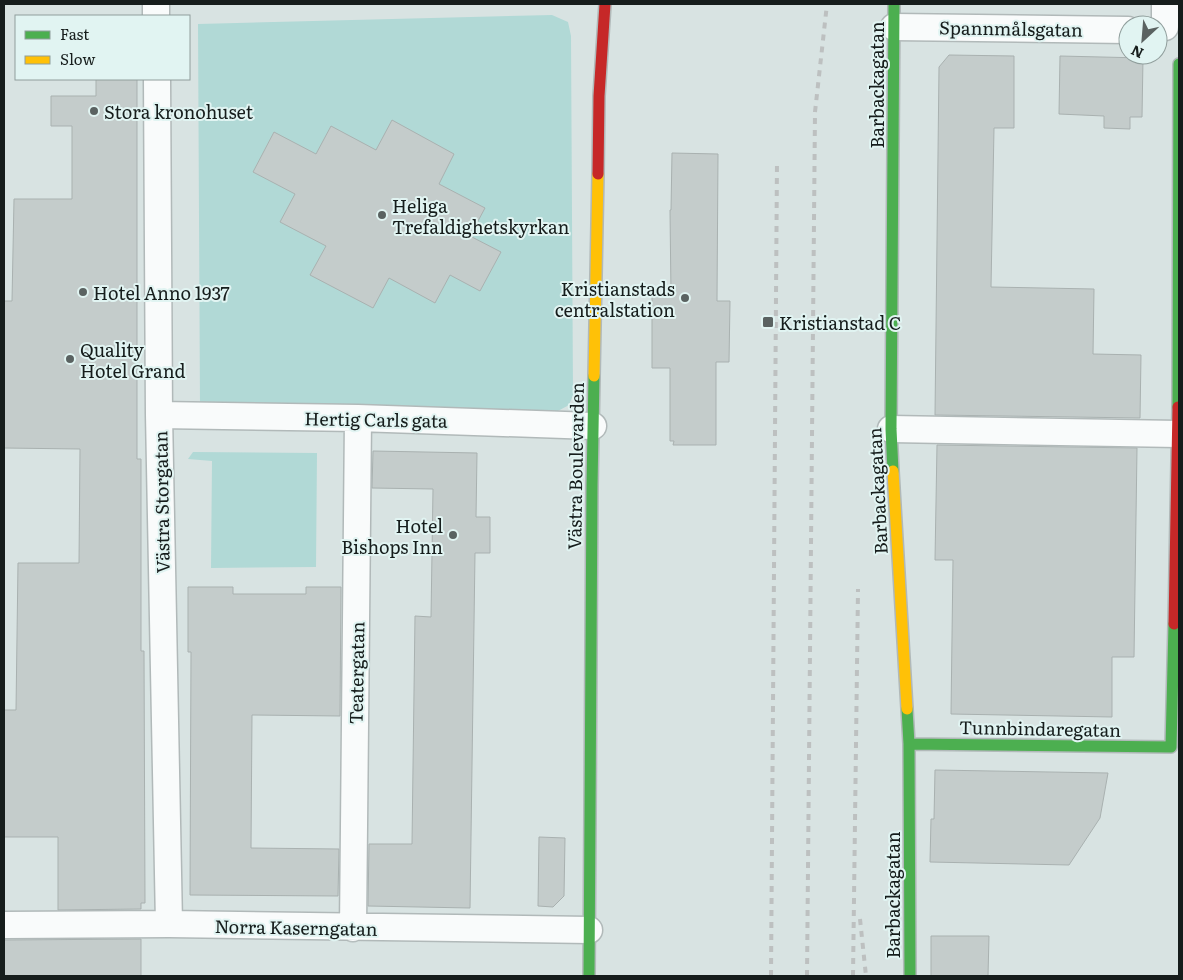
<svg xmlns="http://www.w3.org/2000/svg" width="1183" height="980" font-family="Literata,serif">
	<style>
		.green { fill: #b1d9d6 }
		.building { fill: #c4cccb; stroke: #a9b1b0 }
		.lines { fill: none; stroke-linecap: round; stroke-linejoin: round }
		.street-casing { stroke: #b1b9b9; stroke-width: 29 }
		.fast-casing { stroke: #b1b9b9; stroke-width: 14 }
		.slow-casing { stroke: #b1b9b9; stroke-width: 14 }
		.jam-casing { stroke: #b1b9b9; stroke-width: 14 }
		.street { stroke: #f9fbfb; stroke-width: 26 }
		.fast { stroke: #4caf50; stroke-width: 11 }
		.slow { stroke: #ffc107; stroke-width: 11 }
		.jam { stroke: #c62828; stroke-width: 11 }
		.rail { stroke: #bdc0c0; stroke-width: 4; stroke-dasharray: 6 6; stroke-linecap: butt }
		.poi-dot { fill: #5a6261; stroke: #e1f4f2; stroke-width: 2 }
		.labels { text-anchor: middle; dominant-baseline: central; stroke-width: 4; stroke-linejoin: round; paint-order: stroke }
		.street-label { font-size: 18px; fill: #161d1c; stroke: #e1f4f2 }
		.poi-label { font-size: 18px; fill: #161d1c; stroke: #e1f4f2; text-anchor: start }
	</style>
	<rect width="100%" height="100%" fill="#d8e3e2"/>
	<!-- green -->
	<path class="green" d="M 552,15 L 568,22 L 571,36 L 573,395 L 569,405 L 556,412 L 200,407 L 198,24 Z
		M 193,452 L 317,453 L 316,567 L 211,568 L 212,461 L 188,459 Z"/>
	<!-- building -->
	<path class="building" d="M 949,55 L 1014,56 L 1014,128 L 994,128 L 991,287 L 1094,289 L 1093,354 L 1141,355 L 1140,418 L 935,415 L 939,67 Z
		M 1060,56 L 1143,58 L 1142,117 L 1130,117 L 1130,129 L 1104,128 L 1104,116 L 1059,114 Z
		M 96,79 L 137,79 L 137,459 L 141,459 L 141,651 L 144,651 L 145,903 L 141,903 L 141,909 L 58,910 L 58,837 L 4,837 L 4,710 L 16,710 L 18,563 L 79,563 L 80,449 L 4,448 L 4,301 L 12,301 L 14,199 L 72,199 L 72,126 L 51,126 L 51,96 L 96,96 Z
		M 392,120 L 454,154 L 439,184 L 485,208 L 470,236 L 501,252 L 480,291 L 450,275 L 435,303 L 389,278 L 373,308 L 310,275 L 326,246 L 280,222 L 295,194 L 253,172 L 274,132 L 316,154 L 331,126 L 376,150 Z
		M 672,153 L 718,154 L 717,301 L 730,301 L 729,362 L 716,362 L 716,445 L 673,445 L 674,441 L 670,441 L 670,368 L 652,368 L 652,294 L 671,294 L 670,210 L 671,210 Z
		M 937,445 L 1137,448 L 1134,657 L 1112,657 L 1112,717 L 951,714 L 953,560 L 935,560 Z
		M 373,451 L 477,453 L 476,517 L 490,517 L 490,553 L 475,553 L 470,908 L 368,906 L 369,844 L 412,844 L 415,616 L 431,617 L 433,489 L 372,488 Z
		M 188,587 L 233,587 L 233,594 L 306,594 L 306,587 L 341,587 L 340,716 L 252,715 L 251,848 L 339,849 L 338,896 L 190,895 L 191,652 L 188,652 Z
		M 935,770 L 1108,773 L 1100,818 L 1069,865 L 930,862 L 931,819 L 934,819 Z
		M 539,837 L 565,838 L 564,896 L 553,907 L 538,906 Z
		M 931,936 L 989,936 L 988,976 L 931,976 Z
		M 141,939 L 141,976 L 4,976 L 4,940 Z"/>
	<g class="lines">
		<!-- street casing -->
		<g class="street-casing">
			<path id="street" d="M 156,4 L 156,16
				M 894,27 L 1128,30
				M 1165,27 L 1165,4
				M 157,79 L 159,415 L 169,924
				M 159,415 L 358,418 L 593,426
				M 891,429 L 1178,434
				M 4,925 L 169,924 L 589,930
				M 353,928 L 358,418"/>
		</g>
		<!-- fast casing -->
		<g class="fast-casing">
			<path id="fast" d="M 1178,407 L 1179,64
				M 893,471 L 891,429 L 894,4
				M 907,709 L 909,744 L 910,976
				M 909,744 L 1171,747 L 1174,624
				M 589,976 L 592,486 L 594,376"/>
		</g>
		<!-- slow casing -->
		<g class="slow-casing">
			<path id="slow" d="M 594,376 L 598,174
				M 893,471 L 907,709"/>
		</g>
		<!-- jam casing -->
		<g class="jam-casing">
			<path id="jam" d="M 598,174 L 599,96 L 605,4
				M 1174,624 L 1178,407"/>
		</g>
		<!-- street -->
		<use href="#street" class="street"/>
		<!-- fast -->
		<use href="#fast" class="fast"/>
		<!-- slow -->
		<use href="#slow" class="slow"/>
		<!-- jam -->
		<use href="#jam" class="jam"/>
		<!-- rail -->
		<path class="rail" d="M 860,919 L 866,976
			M 771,976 L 777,161
			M 807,976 L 815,112 L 827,4
			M 853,976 L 858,589"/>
	</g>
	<!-- markers -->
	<g class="poi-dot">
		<circle cx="94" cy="111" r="5"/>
		<circle cx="382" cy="215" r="5"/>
		<circle cx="83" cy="292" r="5"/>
		<circle cx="685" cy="298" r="5"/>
		<rect x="762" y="316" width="12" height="12" rx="2.5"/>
		<circle cx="70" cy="359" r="5"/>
		<circle cx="453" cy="535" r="5"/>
	</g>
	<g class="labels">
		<!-- street labels -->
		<g class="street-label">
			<text transform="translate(1011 28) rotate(1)">Spannmålsgatan</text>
			<text transform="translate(876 85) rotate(-90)">Barbackagatan</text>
			<text transform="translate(376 419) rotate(1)">Hertig Carls gata</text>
			<text transform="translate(575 466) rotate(-89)">Västra Boulevarden</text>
			<text transform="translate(877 491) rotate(-93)">Barbackagatan</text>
			<text transform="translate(161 502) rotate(-91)">Västra Storgatan</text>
			<text transform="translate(356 673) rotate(-89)">Teatergatan</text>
			<text transform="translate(1040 728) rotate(1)">Tunnbindaregatan</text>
			<text transform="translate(892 895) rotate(-90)">Barbackagatan</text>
			<text transform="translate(296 927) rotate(1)">Norra Kaserngatan</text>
		</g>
		<!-- poi labels -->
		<g class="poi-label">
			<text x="104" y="111">Stora kronohuset</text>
			<text x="392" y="205">Heliga<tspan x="392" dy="21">Trefaldighetskyrkan</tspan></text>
			<text x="675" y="288" text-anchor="end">Kristianstads<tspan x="675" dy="21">centralstation</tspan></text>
			<text x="93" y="292">Hotel Anno 1937</text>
			<text x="779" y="322">Kristianstad C</text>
			<text x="80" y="349">Quality<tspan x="80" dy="21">Hotel Grand</tspan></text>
			<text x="443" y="525" text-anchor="end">Hotel<tspan x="443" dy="21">Bishops Inn</tspan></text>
		</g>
	</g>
	<!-- border -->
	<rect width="1183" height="980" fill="none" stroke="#161d1c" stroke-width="10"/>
	<!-- legend -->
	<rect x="15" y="15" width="175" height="65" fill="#e1f4f2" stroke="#909e9c"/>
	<rect x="25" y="31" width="25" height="8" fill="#4caf50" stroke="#909e9c"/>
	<text x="60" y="40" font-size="15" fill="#161d1c">Fast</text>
	<rect x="25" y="56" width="25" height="8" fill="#ffc107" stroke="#909e9c"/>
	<text x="60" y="65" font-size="15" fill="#161d1c">Slow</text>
	<!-- north arrow -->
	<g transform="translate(1143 40) rotate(206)"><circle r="24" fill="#e1f4f2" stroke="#909e9c"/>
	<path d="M0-4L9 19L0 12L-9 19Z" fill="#5a6261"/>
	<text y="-8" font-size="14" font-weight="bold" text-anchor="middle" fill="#161d1c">N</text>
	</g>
</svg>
